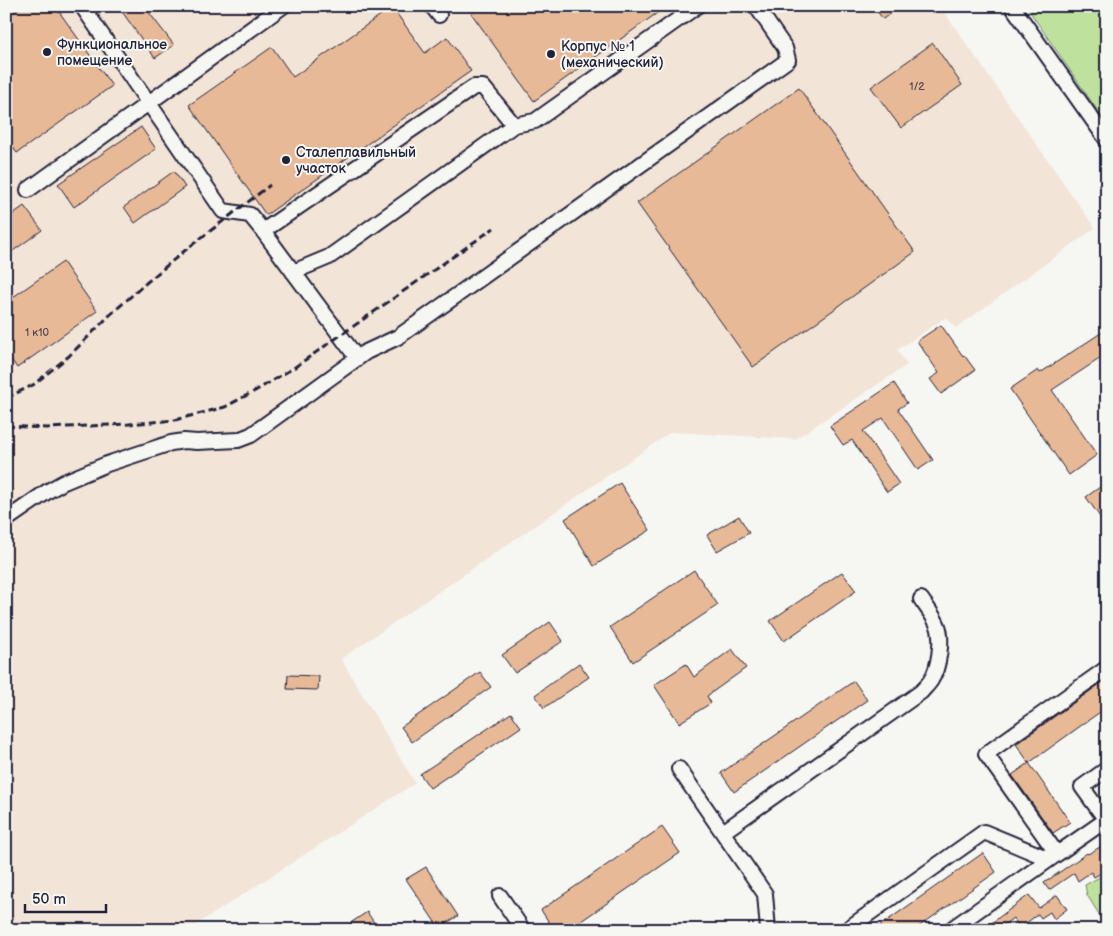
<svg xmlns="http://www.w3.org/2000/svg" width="1113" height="936" font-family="'Balsamiq Sans',sans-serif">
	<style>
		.built { fill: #f2e4d7 }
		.green { fill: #bee29d; stroke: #70826c }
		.building { fill: #e7b997; stroke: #22223b }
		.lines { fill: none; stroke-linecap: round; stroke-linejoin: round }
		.minor-casing { stroke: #22223b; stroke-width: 18 }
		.minor { stroke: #f6f6f2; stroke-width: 14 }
		.rail { stroke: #22223b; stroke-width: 3; stroke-dasharray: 8 4; stroke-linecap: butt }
		.poi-dot { fill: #22223b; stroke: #f6f6f2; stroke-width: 2 }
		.labels { text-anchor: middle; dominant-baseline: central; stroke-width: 4; stroke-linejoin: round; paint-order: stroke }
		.number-label { font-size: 11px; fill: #534852 }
		.poi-label { font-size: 14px; fill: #22223b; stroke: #f6f6f2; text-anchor: start }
	</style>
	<rect width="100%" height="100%" fill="#f6f6f2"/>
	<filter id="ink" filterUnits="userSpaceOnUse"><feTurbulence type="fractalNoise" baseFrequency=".02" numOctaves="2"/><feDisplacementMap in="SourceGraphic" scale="10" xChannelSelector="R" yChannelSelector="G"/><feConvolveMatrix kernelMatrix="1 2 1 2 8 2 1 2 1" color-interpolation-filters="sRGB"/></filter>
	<g filter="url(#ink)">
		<!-- built -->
		<path class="built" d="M 6,6 L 940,6 L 1095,228 L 956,328 L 946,317 L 897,350 L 907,365 L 795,439 L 671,432 L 341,659 L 415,783 L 188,930 L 6,930 Z"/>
		<!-- green -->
		<path class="green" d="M 1026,6 L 1107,6 L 1107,120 L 1104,120 Z
			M 1107,873 L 1107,927 L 1087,895 L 1085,885 Z"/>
		<!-- building -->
		<path class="building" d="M 22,6 L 55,6 L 112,86 L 17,153 L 6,138 L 6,18 Z
			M 118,6 L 144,6 L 174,45 L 155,58 Z
			M 466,6 L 667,6 L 534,101 Z
			M 873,6 L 900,6 L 883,19 Z
			M 392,7 L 425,53 L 447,37 L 471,71 L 266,215 L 189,105 L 272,47 L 293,77 Z
			M 933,43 L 962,85 L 901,128 L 871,87 Z
			M 799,88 L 915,252 L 753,367 L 637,203 Z
			M 141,127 L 156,149 L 74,207 L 58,184 Z
			M 174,171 L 185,187 L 135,223 L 124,207 Z
			M 24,206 L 42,230 L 6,256 L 6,219 Z
			M 63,262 L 97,311 L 17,368 L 6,352 L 6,302 Z
			M 941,325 L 963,356 L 964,355 L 975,370 L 941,394 L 930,379 L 939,373 L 917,341 Z
			M 1107,329 L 1107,354 L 1052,390 L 1097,455 L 1069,475 L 1010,389 L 1038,370 L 1040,373 Z
			M 894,383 L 907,403 L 898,409 L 933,460 L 918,470 L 883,418 L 863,431 L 899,484 L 887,492 L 852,440 L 843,445 L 830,426 Z
			M 1107,482 L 1107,527 L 1086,497 Z
			M 620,483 L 650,530 L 594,566 L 565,519 Z
			M 739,516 L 749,533 L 717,551 L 707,535 Z
			M 694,570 L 718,605 L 633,662 L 610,627 Z
			M 842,572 L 856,591 L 784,641 L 770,621 Z
			M 550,622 L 563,641 L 515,673 L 502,655 Z
			M 732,649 L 746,668 L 707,696 L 711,703 L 679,723 L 654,685 L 686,664 L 694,677 Z
			M 579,663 L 589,677 L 544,708 L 535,695 Z
			M 480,672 L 491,687 L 412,742 L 401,727 Z
			M 288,675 L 319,676 L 318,690 L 287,689 Z
			M 1107,679 L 1107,707 L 1029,763 L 1016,744 Z
			M 854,681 L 867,700 L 734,792 L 721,773 Z
			M 511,713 L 521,727 L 430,788 L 420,774 Z
			M 1029,763 L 1070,822 L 1053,833 L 1012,775 Z
			M 662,827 L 680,853 L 568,930 L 554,930 L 541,910 Z
			M 1107,843 L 1107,870 L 1094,877 L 1091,872 L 1078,881 L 1074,873 L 1049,890 L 1044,883 L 1087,853 L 1088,854 Z
			M 983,853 L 996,872 L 914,930 L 874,930 Z
			M 426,867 L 458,916 L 439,928 L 406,879 Z
			M 1029,895 L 1039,908 L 1057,895 L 1067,909 L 1054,919 L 1050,912 L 1041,918 L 1038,914 L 1020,928 L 1013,918 L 997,930 L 982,930 Z
			M 367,912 L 379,930 L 352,930 L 349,924 Z"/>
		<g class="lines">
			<!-- minor casing -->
			<g class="minor-casing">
				<path id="minor" d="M 82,6 L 223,211 L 250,215 L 263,231 L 357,358
					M 432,6 L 439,15
					M 1012,6 L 1107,140
					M 28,190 L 283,6
					M 263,231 L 474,87 L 483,87 L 514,125
					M 293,272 L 329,257 L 514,125 L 535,121 L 697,6
					M 6,520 L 48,491 L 64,482 L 107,464 L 171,443 L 184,441 L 197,442 L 238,440 L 251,435 L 366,352 L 398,337 L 788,60 L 785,48 L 756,6
					M 679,769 L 765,894 L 768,930
					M 723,832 L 921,692 C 924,688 929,684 931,680 C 939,668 943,639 938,626 C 934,616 927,608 921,599
					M 1057,854 L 1106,820 L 1082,787 L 1107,769
					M 500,896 L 523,930
					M 846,930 L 984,832 L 1049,859
					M 950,930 L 1057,854 L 986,754 L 1107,668"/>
			</g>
			<!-- minor -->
			<use href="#minor" class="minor"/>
			<!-- rail -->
			<path class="rail" d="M 6,398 L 33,385 L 69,356 L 110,315 L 146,283 L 188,248 L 270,185
				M 6,426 L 47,428 L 129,424 L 175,420 L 225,407 L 255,391 L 295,367 L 494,228"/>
		</g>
	</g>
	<!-- markers -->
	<g class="poi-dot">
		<circle cx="47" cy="52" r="5"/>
		<circle cx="551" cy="54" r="5"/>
		<circle cx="286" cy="160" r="5"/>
	</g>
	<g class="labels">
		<!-- number labels -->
		<g class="number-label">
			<text x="917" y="86">1/2</text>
			<text x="37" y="332">1 к10</text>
		</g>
		<!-- poi labels -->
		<g class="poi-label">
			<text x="57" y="44">Функциональное<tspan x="57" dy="16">помещение</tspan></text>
			<text x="561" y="46">Корпус № 1<tspan x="561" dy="16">(механический)</tspan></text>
			<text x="296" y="152">Сталеплавильный<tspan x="296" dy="16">участок</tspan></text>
		</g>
	</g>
	<!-- margin -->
	<rect width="1113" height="936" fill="none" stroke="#f6f6f2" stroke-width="25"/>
	<rect x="12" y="12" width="1088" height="911" fill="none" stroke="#22223b" stroke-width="2" filter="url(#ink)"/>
	<!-- scale -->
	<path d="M25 904v8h81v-8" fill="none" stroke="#22223b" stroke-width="2.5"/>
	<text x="32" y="904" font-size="15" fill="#22223b" stroke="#f6f6f2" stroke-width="4" paint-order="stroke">50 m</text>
</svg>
